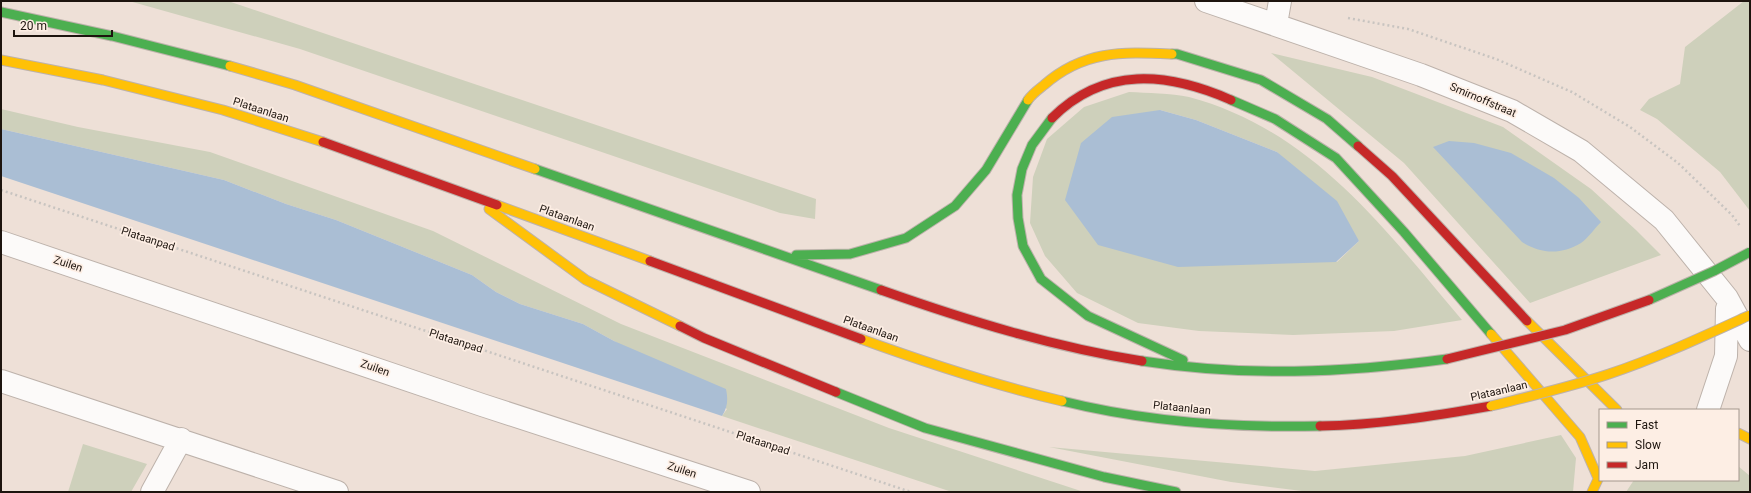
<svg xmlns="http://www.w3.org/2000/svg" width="1751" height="493" font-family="Roboto,sans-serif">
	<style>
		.green { fill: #ced0bb; fill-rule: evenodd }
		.water { fill: #aabed4 }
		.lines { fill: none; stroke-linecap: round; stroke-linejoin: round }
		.street-casing { stroke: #bdb2ab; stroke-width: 24 }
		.fast-casing { stroke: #bdb2ab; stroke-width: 11 }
		.slow-casing { stroke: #bdb2ab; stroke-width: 11 }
		.jam-casing { stroke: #bdb2ab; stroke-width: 11 }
		.path { stroke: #c8c4c0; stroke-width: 2.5; stroke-dasharray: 2 3; stroke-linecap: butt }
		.street { stroke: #fcfaf9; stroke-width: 22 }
		.fast { stroke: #4caf50; stroke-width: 9 }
		.slow { stroke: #ffc107; stroke-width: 9 }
		.jam { stroke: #c62828; stroke-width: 9 }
		.fast-bridge-casing { stroke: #bdb2ab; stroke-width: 11; stroke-linecap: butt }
		.slow-bridge-casing { stroke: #bdb2ab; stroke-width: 11; stroke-linecap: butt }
		.jam-bridge-casing { stroke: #bdb2ab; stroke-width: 11; stroke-linecap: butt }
		.fast-bridge { stroke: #4caf50; stroke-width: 9 }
		.slow-bridge { stroke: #ffc107; stroke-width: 9 }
		.jam-bridge { stroke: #c62828; stroke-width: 9 }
		.labels { text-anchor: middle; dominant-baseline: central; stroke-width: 3.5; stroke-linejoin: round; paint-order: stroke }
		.street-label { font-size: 11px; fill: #1d140e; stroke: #fdeee4 }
	</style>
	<rect width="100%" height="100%" fill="#eee0d7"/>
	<!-- green -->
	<path class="green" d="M 129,1 L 228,1 L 816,199 L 815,219 L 780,213 L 300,49 Z
		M 1744,1 L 1750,1 L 1750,211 L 1720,172 L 1657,119 L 1640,110 L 1649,99 L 1680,84 L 1685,47 Z
		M 1271,53 L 1372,77 L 1503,127 L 1591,189 L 1636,230 L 1661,255 L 1530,303 L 1404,163 Z
		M 1129,92 C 1147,93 1171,93 1189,97 C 1312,130 1384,228 1462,320 L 1394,331 L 1293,335 L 1199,331 L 1138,323 L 1077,293 L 1045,256 L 1030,223 L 1033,177 L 1047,139 L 1084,107 ZM 1160,110 L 1196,120 L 1277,152 L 1359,241 L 1337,262 Z
		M 1,109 L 78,127 L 210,152 L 433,231 L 621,324 L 889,428 L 1084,492 L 952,492 L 722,416 L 727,409 L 614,341 L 583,324 L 520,304 L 496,292 L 472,275 L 336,220 L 286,204 L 224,180 L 1,129 Z
		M 1561,435 L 1576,458 L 1573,492 L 1310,492 L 1231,482 L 1049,447 L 1315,471 L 1465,456 Z
		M 83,444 L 147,464 L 131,492 L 68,492 Z
		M 1738,466 L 1750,476 L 1750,492 L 1626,492 L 1634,480 L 1738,480 Z"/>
	<!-- water -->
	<path class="water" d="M 1160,110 L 1196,120 L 1277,152 L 1337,201 L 1359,241 L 1336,262 L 1178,267 L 1098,245 L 1065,200 L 1081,143 L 1112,117 Z
		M 1,129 L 224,180 L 286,204 L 336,220 L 472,275 L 496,292 L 520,304 L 583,324 L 614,341 L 726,389 C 728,399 728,407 722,416 L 1,176 Z
		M 1449,141 L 1474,143 L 1511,153 L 1554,178 L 1579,198 L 1601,222 C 1595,228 1588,238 1581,243 C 1561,255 1541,254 1522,242 L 1433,147 Z"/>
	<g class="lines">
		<!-- street casing -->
		<g class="street-casing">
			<path id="street" d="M 1206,1 L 1421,75 L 1512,111 L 1581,151 L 1664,220 L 1727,298 L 1750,340
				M 1276,24 L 1280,1
				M 1,242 L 482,405 L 749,492
				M 1,381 L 337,492
				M 1708,410 L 1726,356 L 1727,309
				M 152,492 L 181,439"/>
		</g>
		<!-- fast casing -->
		<g class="fast-casing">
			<path id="fast" d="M 1,12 L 112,36 L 230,66
				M 1172,54 L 1177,54 L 1261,80 L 1327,119 L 1358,146
				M 1231,100 L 1275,119 L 1336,158 L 1404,232 L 1491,334
				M 1052,118 L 1032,145 L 1022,169 L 1017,195 L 1018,218 L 1023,246 L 1041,279 L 1088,316 L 1183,360
				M 535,169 L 881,290
				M 796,255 L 850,254 L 906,238 L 955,206 L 986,170 L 1028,100
				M 1142,361 C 1245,377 1344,373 1447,359
				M 836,392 L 925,428 L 1104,477 L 1176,492
				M 1062,401 C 1146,422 1234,428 1320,426"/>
		</g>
		<!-- slow casing -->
		<g class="slow-casing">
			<path id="slow" d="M 1,60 L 103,80 L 223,110 L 323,142
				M 230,66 L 295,85 L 535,169
				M 1028,100 C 1032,94 1039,89 1044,85 C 1084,50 1122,52 1172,54
				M 497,205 L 650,261
				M 489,209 L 586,280 L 680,326
				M 1527,321 L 1617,410
				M 1491,334 L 1580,437 L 1598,478
				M 861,339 C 927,363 994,385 1062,401
				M 1738,433 L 1750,439
				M 1592,492 L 1600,475"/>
		</g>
		<!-- jam casing -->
		<g class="jam-casing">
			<path id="jam" d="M 1052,118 C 1104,66 1167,72 1231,100
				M 323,142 L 497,205
				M 1358,146 L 1392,176 L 1527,321
				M 650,261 L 861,339
				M 881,290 C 966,320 1053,347 1142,361
				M 680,326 L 704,338 L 836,392
				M 1320,426 C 1378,425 1434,416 1491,406"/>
		</g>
		<!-- path -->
		<path class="path" d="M 1348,18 L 1408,29 L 1496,59 L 1572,92 L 1630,127 L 1678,163 L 1732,215 L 1740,226
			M 1,190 L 911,492"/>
		<!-- street -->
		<use href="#street" class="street"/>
		<!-- fast -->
		<use href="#fast" class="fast"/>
		<!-- slow -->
		<use href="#slow" class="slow"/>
		<!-- jam -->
		<use href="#jam" class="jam"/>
		<!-- fast-bridge casing -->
		<g class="fast-bridge-casing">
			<path id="fast-bridge" d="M 1649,300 L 1714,271 L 1750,252"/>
		</g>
		<!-- slow-bridge casing -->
		<g class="slow-bridge-casing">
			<path id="slow-bridge" d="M 1491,406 C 1531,396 1570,387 1609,374 C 1657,358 1704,336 1750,315"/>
		</g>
		<!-- jam-bridge casing -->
		<g class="jam-bridge-casing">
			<path id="jam-bridge" d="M 1447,359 L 1565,330 L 1649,300"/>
		</g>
		<!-- fast-bridge -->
		<use href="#fast-bridge" class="fast-bridge"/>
		<!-- slow-bridge -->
		<use href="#slow-bridge" class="slow-bridge"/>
		<!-- jam-bridge -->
		<use href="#jam-bridge" class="jam-bridge"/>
	</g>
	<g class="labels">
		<!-- street labels -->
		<g class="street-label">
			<text transform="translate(1483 100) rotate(23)">Smirnoffstraat</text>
			<text transform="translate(261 110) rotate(18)">Plataanlaan</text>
			<text transform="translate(567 218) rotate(20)">Plataanlaan</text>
			<text transform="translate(148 239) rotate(18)">Plataanpad</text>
			<text transform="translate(68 264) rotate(18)">Zuilen</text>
			<text transform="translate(871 329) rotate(20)">Plataanlaan</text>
			<text transform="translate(456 341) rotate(18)">Plataanpad</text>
			<text transform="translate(375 368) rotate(19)">Zuilen</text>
			<text transform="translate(1499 391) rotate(-13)">Plataanlaan</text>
			<text transform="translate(1182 408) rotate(6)">Plataanlaan</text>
			<text transform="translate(763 443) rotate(18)">Plataanpad</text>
			<text transform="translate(682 470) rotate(18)">Zuilen</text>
		</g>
	</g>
	<!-- border -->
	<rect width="1751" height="493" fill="none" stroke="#1d140e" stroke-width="4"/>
	<!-- legend -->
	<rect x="1599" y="409" width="140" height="72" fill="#fdeee4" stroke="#a3978e"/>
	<rect x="1607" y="422" width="20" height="6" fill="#4caf50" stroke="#a3978e"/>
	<text x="1635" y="429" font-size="12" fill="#1d140e">Fast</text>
	<rect x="1607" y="442" width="20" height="6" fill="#ffc107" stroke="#a3978e"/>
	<text x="1635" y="449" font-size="12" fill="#1d140e">Slow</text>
	<rect x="1607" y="462" width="20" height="6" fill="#c62828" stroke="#a3978e"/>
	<text x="1635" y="469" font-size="12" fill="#1d140e">Jam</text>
	<!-- scale -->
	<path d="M14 30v6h98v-6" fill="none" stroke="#1d140e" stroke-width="2"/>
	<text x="20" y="30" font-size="12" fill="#1d140e" stroke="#fdeee4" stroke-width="3" paint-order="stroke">20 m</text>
</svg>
